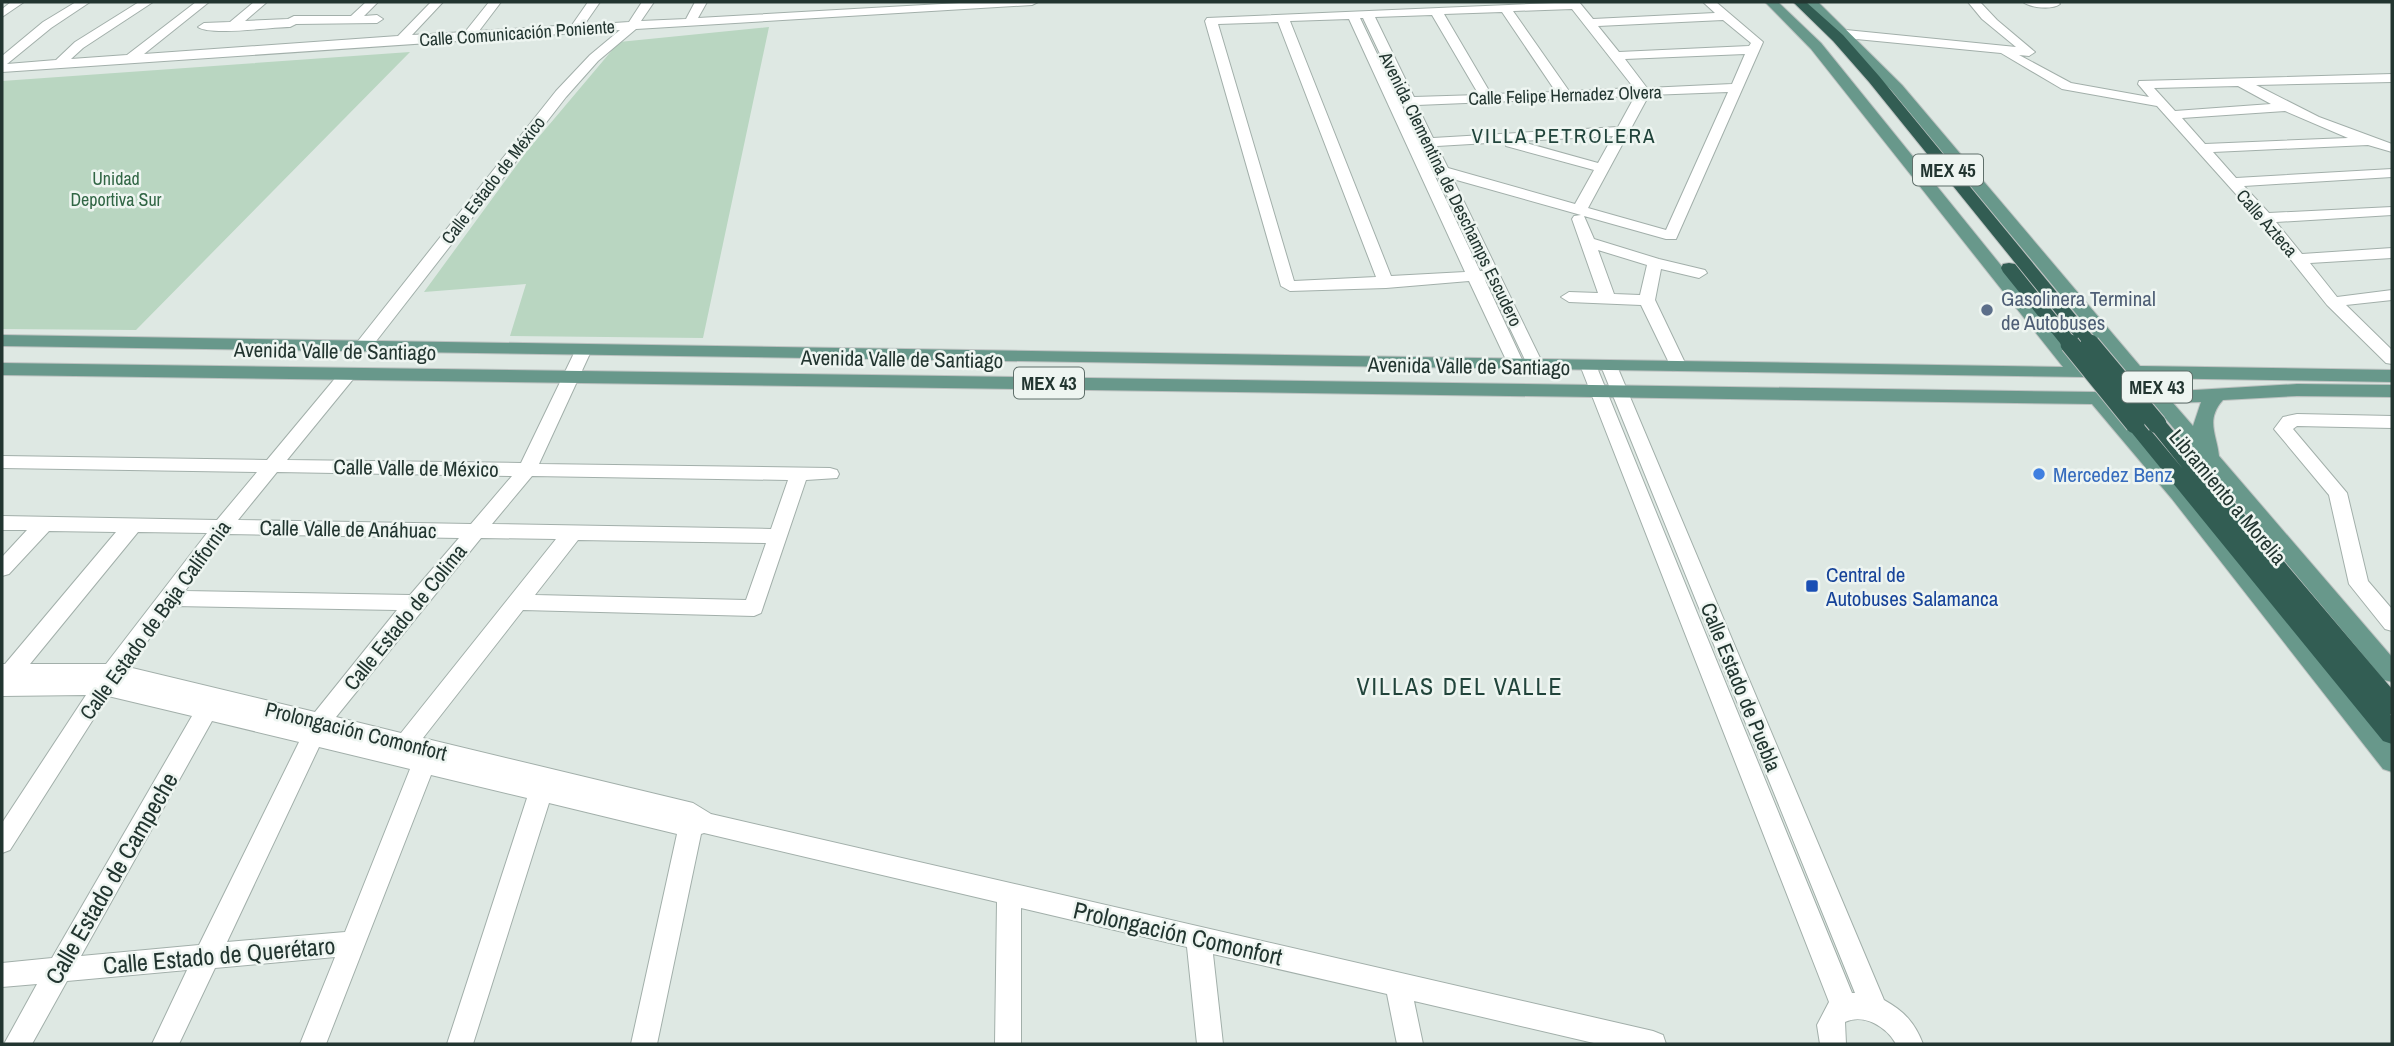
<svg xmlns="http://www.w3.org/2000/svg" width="2394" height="1046" font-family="'Archivo Narrow',sans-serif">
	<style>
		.green { fill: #b9d6c1 }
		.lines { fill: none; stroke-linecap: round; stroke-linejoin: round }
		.minor-casing { stroke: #a2afaa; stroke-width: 2 }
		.major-casing { stroke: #bdc2c1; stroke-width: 2 }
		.highway-casing { stroke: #bdc2c1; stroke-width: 2 }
		.minor { fill: #fff; fill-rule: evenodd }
		.major { fill: #68988b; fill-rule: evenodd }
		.highway { fill: #325d53; fill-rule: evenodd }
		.highway-bridge-casing { stroke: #bdc2c1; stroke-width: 21; stroke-linecap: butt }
		.highway-bridge { stroke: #325d53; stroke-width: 19 }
		.service-dot { fill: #5c6f8a; stroke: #eef5f1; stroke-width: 2.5 }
		.shop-dot { fill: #3f7fe0; stroke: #eef5f1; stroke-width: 2.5 }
		.transit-dot { fill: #1a4fb4; stroke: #eef5f1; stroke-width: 2.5 }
		.labels { text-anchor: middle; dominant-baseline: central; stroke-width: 5; stroke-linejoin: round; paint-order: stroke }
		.far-street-label { font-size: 18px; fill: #223530; stroke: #eef5f1 }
		.far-park-label { font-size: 18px; fill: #316645; stroke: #eef5f1 }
		.shield { fill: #eef5f1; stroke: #5f6f6a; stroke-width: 2 }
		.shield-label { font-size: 19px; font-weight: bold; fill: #223530 }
		.far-quarter-label { font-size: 21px; letter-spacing: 2px; fill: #21443b; stroke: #eef5f1 }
		.service-label { font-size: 21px; fill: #4e5e75; stroke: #eef5f1; text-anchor: start }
		.street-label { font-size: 21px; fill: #223530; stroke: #eef5f1 }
		.shop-label { font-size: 21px; fill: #366cbe; stroke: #eef5f1; text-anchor: start }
		.transit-label { font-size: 21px; fill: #164399; stroke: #eef5f1; text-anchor: start }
		.quarter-label { font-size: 24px; letter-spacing: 2px; fill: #21443b; stroke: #eef5f1 }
		.near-street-label { font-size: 24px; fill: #223530; stroke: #eef5f1 }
	</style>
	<rect width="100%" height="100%" fill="#dee8e3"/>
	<!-- green -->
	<path class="green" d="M 769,27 L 703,338 L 510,336 L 526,284 L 424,292 L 527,151 L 619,42 Z
		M 410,52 L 136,330 L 2,329 L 2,81 Z"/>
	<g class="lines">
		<!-- minor casing -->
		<g class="minor-casing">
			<path id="minor" d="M 11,2 L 24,2 L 2,17 L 2,9 Z
				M 76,2 L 90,2 L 51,28 L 7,64 L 56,60 L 75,42 L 139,2 L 153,2 L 83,48 L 71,59 L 127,55 L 196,2 L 209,2 L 144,54 L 398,36 L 431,2 L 443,2 L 412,35 L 465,32 L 489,2 L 501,2 L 479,31 L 572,25 L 588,2 L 600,2 L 584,25 L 629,22 L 642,2 L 654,2 L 641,21 L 686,19 L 695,2 L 707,2 L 698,18 L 977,2 L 1038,2 L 1032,5 L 636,29 L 598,61 L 566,97 L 370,349 L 358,349 L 356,345 L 358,341 L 556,91 L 590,55 L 620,30 L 2,72 L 2,56 L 43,22 Z
				M 254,2 L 267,2 L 245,21 L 288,19 L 294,16 L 351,16 L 366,2 L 378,2 L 364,16 L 377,15 L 383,19 L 377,23 L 296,24 L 290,27 C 272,27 210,36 198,27 L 204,23 L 230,22 Z
				M 1579,2 L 1593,19 L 1715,13 L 1703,2 L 1716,2 L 1763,42 L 1676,239 L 1666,239 L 1584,216 L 1594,239 L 1659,259 L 1705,270 L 1707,273 L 1699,278 L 1661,269 L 1655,300 L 1687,367 L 1685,371 L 1673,371 L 1671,367 L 1641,305 L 1569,302 L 1561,297 L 1569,292 L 1598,293 L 1572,219 L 1574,216 L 1581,215 L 1453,179 L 1543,364 L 1541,368 L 1529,368 L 1527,364 L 1487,280 L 1485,280 L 1524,364 L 1522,368 L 1510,368 L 1508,364 L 1469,281 L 1386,288 L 1290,291 L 1281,286 L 1205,21 L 1207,18 ZM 1572,9 L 1634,88 L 1569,91 L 1513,11 ZM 1502,12 L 1556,92 L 1491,94 L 1444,14 ZM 1432,15 L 1479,95 L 1414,97 L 1375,17 ZM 1360,18 L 1363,18 L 1401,98 L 1398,98 ZM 1349,19 L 1465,272 L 1391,276 L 1290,21 ZM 1723,20 L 1751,43 L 1749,46 L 1619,52 L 1598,26 ZM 1278,22 L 1376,277 L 1294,281 L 1218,24 ZM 1745,54 L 1732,84 L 1647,88 L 1625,59 ZM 1728,92 L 1666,230 L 1588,208 L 1649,95 ZM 1635,96 L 1618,127 L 1433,138 L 1417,105 ZM 1402,106 L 1404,106 L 1420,139 L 1418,139 ZM 1613,136 L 1598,163 L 1519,141 ZM 1505,142 L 1506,146 L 1594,170 L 1575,204 L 1448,168 L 1437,146 ZM 1421,147 L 1424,147 L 1483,271 L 1480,271 ZM 1598,250 L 1647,265 L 1640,295 L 1614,294 Z
				M 1968,2 L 1980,2 L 1997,20 L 2035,52 L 2029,56 L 2019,55 L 2071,83 L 2149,97 L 2138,84 L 2139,81 L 2392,74 L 2392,82 L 2256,85 L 2319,117 L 2392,144 L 2392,152 L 2368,145 L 2213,152 L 2236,178 L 2392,169 L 2392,177 L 2244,186 L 2269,213 L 2392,207 L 2392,215 L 2276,222 L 2302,254 L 2392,248 L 2392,258 L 2310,263 L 2337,297 L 2392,290 L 2392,300 L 2346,305 L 2392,350 L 2392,364 L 2386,363 L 2327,305 L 2260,221 L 2157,106 L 2062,89 L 2001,53 L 1846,38 L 1840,34 L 1846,30 L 2016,47 L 1982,19 ZM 2238,86 L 2271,104 L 2175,111 L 2154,88 ZM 2285,111 L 2348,138 L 2205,144 L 2182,118 Z
				M 2023,2 L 2058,2 L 2060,4 C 2052,10 2031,8 2023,2 Z
				M 584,344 L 592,349 L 539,464 L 830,468 L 837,470 L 839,474 L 837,478 L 806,480 L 761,613 L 754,616 L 523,610 L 423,738 L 693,803 L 711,814 L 1653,1031 L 1663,1035 L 1666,1044 L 1598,1044 L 1414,1001 L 1423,1044 L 1397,1044 L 1387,994 L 1213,954 L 1223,1044 L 1197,1044 L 1187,947 L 1021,908 L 1021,1044 L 995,1044 L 997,902 L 704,833 L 701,834 L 657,1044 L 631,1044 L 677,834 L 549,803 L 473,1044 L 447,1044 L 527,798 L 431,775 L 326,1044 L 300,1044 L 335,957 L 215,968 L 179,1044 L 152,1044 L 187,970 L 67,981 L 32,1044 L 4,1044 L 37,984 L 2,987 L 2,963 L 52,958 L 192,716 L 108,696 L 10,850 L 2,853 L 2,823 L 86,695 L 2,696 L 2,664 L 5,664 L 116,532 L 49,531 L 9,574 L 2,576 L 2,557 L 27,530 L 2,530 L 2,516 L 217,520 L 257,472 L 2,468 L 2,456 L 267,460 L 342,370 L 354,370 L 357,374 L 354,378 L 287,460 L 521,463 L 576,349 ZM 277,472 L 512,476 L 471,524 L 238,520 ZM 532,476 L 788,480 L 771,529 L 492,524 ZM 138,532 L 207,533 L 106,664 L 30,664 ZM 227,534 L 459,538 L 410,595 L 185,591 ZM 481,538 L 556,539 L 401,733 L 336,717 ZM 578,540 L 766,543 L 746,600 L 535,595 ZM 174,606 L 397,610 L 315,712 L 128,667 ZM 212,721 L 299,742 L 199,945 L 81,956 ZM 319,747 L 410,769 L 345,932 L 227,942 Z
				M 1588,360 L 1596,365 L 1852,993 L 1855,993 L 1601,366 L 1603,362 L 1615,362 L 1617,366 L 1884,1000 C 1904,1011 1915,1023 1923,1044 L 1896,1044 C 1887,1027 1864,1013 1845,1022 L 1846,1044 L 1820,1044 L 1817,1025 L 1829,1002 L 1580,365 Z
				M 2297,414 L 2392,416 L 2392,428 L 2297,426 L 2293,429 L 2347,493 L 2368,581 L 2392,609 L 2392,631 L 2385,629 L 2349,584 L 2329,495 L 2274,429 L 2283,417 Z"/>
		</g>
		<!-- major casing -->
		<g class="major-casing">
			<path id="major" d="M 1765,2 L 1778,2 L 1821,43 L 2084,368 L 2086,373 L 2084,377 L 2,346 L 2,335 L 2063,367 L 1811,49 Z
				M 1805,2 L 1818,2 L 1902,85 L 2140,366 L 2392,370 L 2392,382 L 2137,378 L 2126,374 L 1892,91 Z
				M 2,363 L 2095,392 L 2106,396 L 2186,489 L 2392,744 L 2392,772 L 2383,769 L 2172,499 L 2092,404 L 2,375 Z
				M 2297,384 L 2392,385 L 2392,397 L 2297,396 L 2223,400 C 2205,420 2217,435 2219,456 L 2392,657 L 2392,682 L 2384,680 L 2151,401 L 2154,394 L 2161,392 ZM 2201,402 L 2193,426 L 2173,403 Z"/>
		</g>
		<!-- highway casing -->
		<g class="highway-casing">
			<path id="highway" d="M 1793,2 L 1806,2 L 1843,35 L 1879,76 L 2096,340 L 2099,344 L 2096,348 L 2084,348 L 1869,82 L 1833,41 Z
				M 2009,263 L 2015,264 L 2076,340 L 2079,344 L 2076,348 L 2064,348 L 2003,272 L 2001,268 L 2003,264 Z
				M 2135,418 L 2142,420 L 2183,469 L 2147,424 L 2150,420 L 2164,420 L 2392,689 L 2392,715 L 2390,714 L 2392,717 L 2392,744 L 2383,741 L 2128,428 L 2125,424 L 2128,420 Z"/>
		</g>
		<!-- minor -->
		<use href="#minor" class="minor"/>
		<!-- major -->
		<use href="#major" class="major"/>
		<!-- highway -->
		<use href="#highway" class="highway"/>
		<!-- highway-bridge casing -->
		<g class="highway-bridge-casing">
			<path id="highway-bridge" d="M 2070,344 L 2135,424
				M 2090,344 L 2157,424"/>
		</g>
		<!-- highway-bridge -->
		<use href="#highway-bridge" class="highway-bridge"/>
	</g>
	<!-- markers -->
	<circle class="service-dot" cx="1987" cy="310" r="7"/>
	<circle class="shop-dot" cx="2039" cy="474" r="7"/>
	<rect class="transit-dot" x="1805" y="579" width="14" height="14" rx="3.5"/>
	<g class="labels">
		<!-- far-street labels -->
		<g class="far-street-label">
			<text transform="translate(517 33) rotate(-4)">Calle Comunicación Poniente</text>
			<text transform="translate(1565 95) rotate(-2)">Calle Felipe Hernadez Olvera</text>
			<text transform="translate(493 180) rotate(-52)">Calle Estado de México</text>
			<text transform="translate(1451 189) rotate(64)">Avenida Clementina de Deschamps Escudero</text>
			<text transform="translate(2267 223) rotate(49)">Calle Azteca</text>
		</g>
		<!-- far-park labels -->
		<g class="far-park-label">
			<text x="116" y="178">Unidad<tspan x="116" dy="21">Deportiva Sur</tspan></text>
		</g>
		<!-- shield labels -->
		<g class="shield">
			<rect x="1913" y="154.5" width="70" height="31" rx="5"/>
			<rect x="1014" y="367.5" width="70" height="31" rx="5"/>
			<rect x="2122" y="371.5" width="70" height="31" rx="5"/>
		</g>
		<g class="shield-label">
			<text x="1948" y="170">MEX 45</text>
			<text x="1049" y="383">MEX 43</text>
			<text x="2157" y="387">MEX 43</text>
		</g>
		<!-- far-quarter labels -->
		<g class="far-quarter-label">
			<text x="1564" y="135">VILLA PETROLERA</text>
		</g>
		<!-- service labels -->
		<g class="service-label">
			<text x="2001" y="298">Gasolinera Terminal<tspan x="2001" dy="24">de Autobuses</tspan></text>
		</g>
		<!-- street labels -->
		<g class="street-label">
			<text transform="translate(335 351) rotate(1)">Avenida Valle de Santiago</text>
			<text transform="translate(902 359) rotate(1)">Avenida Valle de Santiago</text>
			<text transform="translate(1469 366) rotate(1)">Avenida Valle de Santiago</text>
			<text transform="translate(416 468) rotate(1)">Calle Valle de México</text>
			<text transform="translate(2228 497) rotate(50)">Libramiento a Morelia</text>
			<text transform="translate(348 529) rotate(1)">Calle Valle de Anáhuac</text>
			<text transform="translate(405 617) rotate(-51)">Calle Estado de Colima</text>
			<text transform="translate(155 620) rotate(-54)">Calle Estado de Baja California</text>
			<text transform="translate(1741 687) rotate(68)">Calle Estado de Puebla</text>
			<text transform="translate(356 731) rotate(14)">Prolongación Comonfort</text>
		</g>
		<!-- shop labels -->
		<g class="shop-label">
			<text x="2053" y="474">Mercedez Benz</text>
		</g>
		<!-- transit labels -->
		<g class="transit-label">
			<text x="1826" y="574">Central de<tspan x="1826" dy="24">Autobuses Salamanca</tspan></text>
		</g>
		<!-- quarter labels -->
		<g class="quarter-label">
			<text x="1460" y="686">VILLAS DEL VALLE</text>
		</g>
		<!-- near-street labels -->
		<g class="near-street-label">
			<text transform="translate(111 878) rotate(-60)">Calle Estado de Campeche</text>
			<text transform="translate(1178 933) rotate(13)">Prolongación Comonfort</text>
			<text transform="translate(219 955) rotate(-5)">Calle Estado de Querétaro</text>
		</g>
	</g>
	<!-- border -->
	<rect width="2394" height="1046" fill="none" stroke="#223530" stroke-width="7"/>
</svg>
